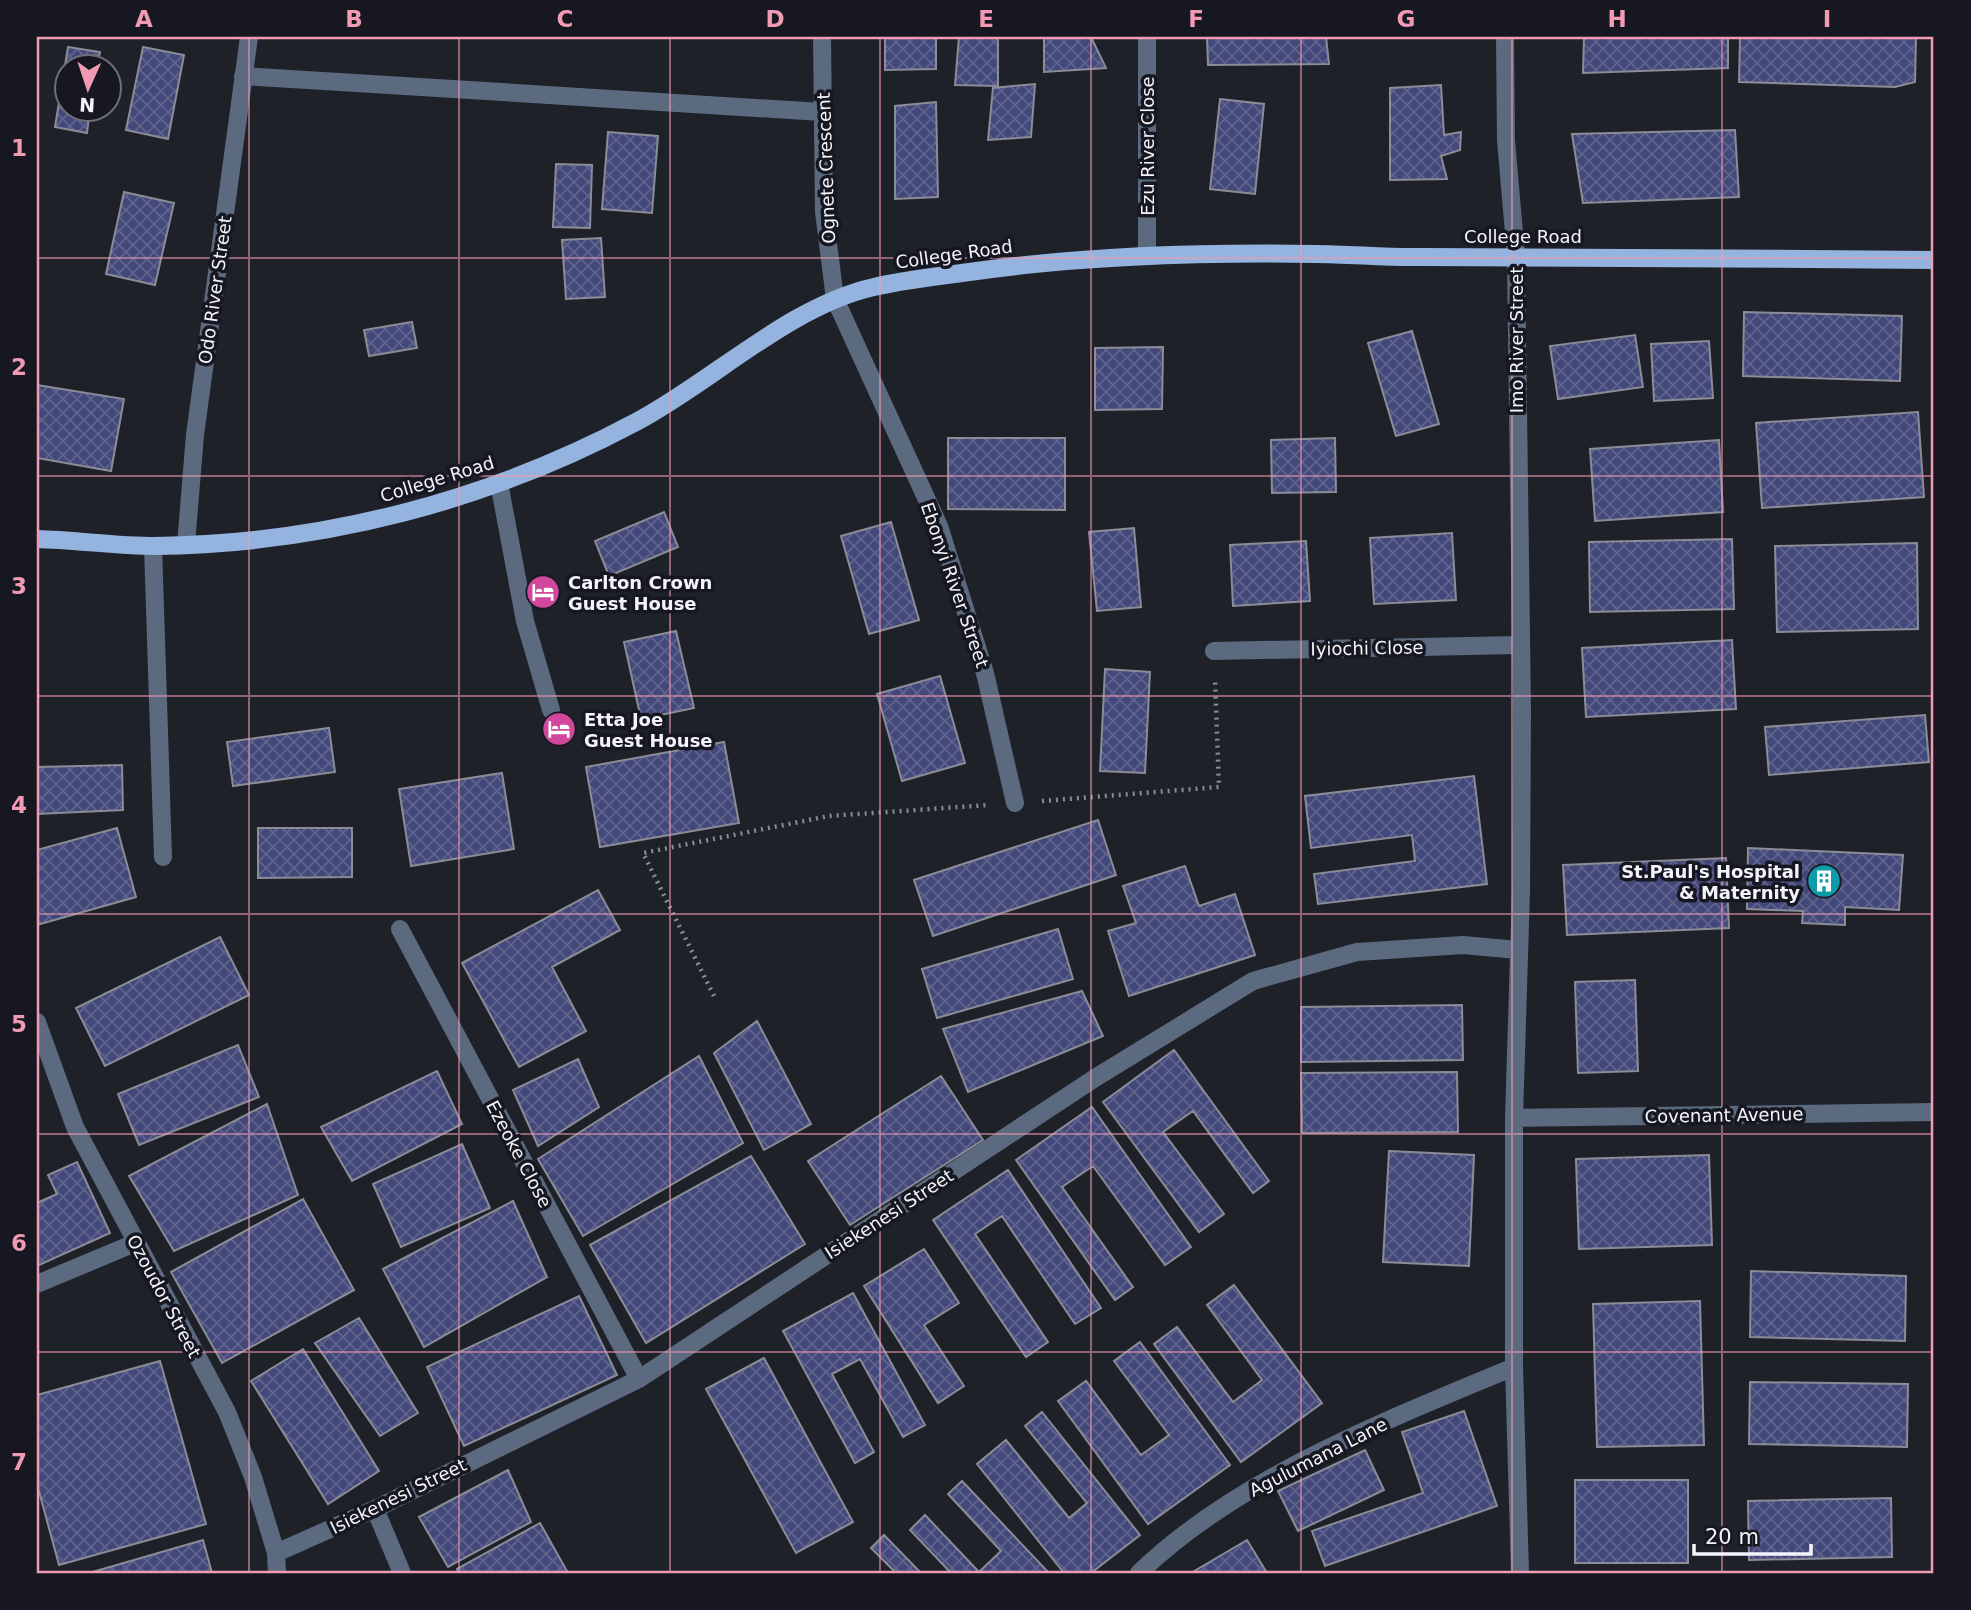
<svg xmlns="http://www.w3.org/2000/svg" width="1971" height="1610" font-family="'DejaVu Sans',sans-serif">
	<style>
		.building { fill: url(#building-cross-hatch); stroke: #8a8c96; stroke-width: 2 }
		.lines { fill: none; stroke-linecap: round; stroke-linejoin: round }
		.path { stroke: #8a8c93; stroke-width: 4.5; stroke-dasharray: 2 5; stroke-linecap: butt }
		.minor { stroke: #5b6a7f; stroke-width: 18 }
		.major { stroke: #94b3de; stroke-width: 18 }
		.grid { fill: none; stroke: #f19ab3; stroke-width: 2; stroke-opacity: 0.55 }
		.labels { text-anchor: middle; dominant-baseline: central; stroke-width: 7; stroke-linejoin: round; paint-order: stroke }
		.street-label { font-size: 18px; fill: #f3f4fb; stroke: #161720 }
		.poi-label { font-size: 18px; font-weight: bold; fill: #f3f4fb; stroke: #161720; text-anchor: start }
		.neatline { fill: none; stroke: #f19ab3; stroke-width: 2.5 }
		.grid-label { font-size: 23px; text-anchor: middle; font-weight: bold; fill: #f19ab3 }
	</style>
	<defs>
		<pattern id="building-cross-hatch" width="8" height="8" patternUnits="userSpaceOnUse" patternTransform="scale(1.75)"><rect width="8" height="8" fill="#43487a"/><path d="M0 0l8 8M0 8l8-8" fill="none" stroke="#5f638e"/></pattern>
	</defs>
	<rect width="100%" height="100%" fill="#1f2129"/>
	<!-- building -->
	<path class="building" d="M 885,37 L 936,37 L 936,69 L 885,70 Z
		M 959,37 L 998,37 L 998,86 L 955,85 Z
		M 1044,37 L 1091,37 L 1106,68 L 1044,72 Z
		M 1207,37 L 1326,37 L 1329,64 L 1208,65 Z
		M 1584,37 L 1728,37 L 1728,68 L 1583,73 Z
		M 1740,37 L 1916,37 L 1915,82 L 1895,87 L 1739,82 Z
		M 68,47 L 100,52 L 97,66 L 66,66 L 66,108 L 90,108 L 87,133 L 55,127 Z
		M 143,47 L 184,55 L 168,139 L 126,130 Z
		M 1035,84 L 1031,137 L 988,140 L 993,88 Z
		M 1441,85 L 1444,135 L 1461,132 L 1460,150 L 1441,156 L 1447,179 L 1390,180 L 1390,88 Z
		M 1220,99 L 1264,104 L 1255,194 L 1210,189 Z
		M 936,102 L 938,197 L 895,199 L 895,106 Z
		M 1735,130 L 1739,197 L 1583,203 L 1572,134 Z
		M 608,132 L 658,136 L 652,213 L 602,209 Z
		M 556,164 L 592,165 L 590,228 L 553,227 Z
		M 124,192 L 174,203 L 155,285 L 106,274 Z
		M 601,238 L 605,297 L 566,299 L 562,240 Z
		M 1744,312 L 1902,316 L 1900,381 L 1743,376 Z
		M 412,322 L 417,348 L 369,356 L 364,330 Z
		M 1412,331 L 1439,424 L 1396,436 L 1368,343 Z
		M 1635,335 L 1643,387 L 1558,399 L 1550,346 Z
		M 1709,341 L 1713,398 L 1654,401 L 1651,344 Z
		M 1163,347 L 1162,409 L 1095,410 L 1095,348 Z
		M 37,385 L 124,399 L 111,471 L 37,458 Z
		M 1918,412 L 1924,497 L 1762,508 L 1756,423 Z
		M 948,438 L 1065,438 L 1065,510 L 948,509 Z
		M 1335,438 L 1336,492 L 1272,493 L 1271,440 Z
		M 1719,440 L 1723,512 L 1595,521 L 1590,449 Z
		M 664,512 L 678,547 L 609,576 L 595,541 Z
		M 891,522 L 919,620 L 869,634 L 841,536 Z
		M 1134,528 L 1141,607 L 1097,611 L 1089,532 Z
		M 1452,533 L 1456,600 L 1374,604 L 1370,538 Z
		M 1732,539 L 1734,609 L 1590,612 L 1589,542 Z
		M 1306,541 L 1310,601 L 1233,606 L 1230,545 Z
		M 1917,543 L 1918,629 L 1777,632 L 1775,546 Z
		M 676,631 L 694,708 L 641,719 L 624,642 Z
		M 1732,640 L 1736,709 L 1586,717 L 1582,648 Z
		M 1105,669 L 1150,672 L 1145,773 L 1100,771 Z
		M 940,676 L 965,763 L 902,781 L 877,694 Z
		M 1925,715 L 1929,762 L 1769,775 L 1765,727 Z
		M 329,728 L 335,772 L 233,786 L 227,742 Z
		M 724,742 L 739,823 L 600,847 L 586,767 Z
		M 122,765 L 123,810 L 37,814 L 37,767 Z
		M 502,773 L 514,849 L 411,866 L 399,789 Z
		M 1474,776 L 1487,884 L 1318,904 L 1314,874 L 1415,861 L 1412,835 L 1311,848 L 1305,796 Z
		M 1098,820 L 1116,875 L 933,936 L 914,880 Z
		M 117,828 L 136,897 L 37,925 L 37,850 Z
		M 258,828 L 352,828 L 352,877 L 258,878 Z
		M 1748,848 L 1903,855 L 1899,910 L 1845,907 L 1845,925 L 1802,923 L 1803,911 L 1747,909 Z
		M 1726,858 L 1729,928 L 1567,935 L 1563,865 Z
		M 1185,866 L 1199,906 L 1235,894 L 1255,955 L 1129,996 L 1108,931 L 1136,923 L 1123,886 Z
		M 598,890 L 620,930 L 552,967 L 586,1031 L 519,1067 L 462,963 Z
		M 1058,929 L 1073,979 L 937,1018 L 922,969 Z
		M 220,937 L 249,995 L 105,1066 L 76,1008 Z
		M 1635,980 L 1638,1071 L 1578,1073 L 1575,982 Z
		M 1082,991 L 1103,1036 L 968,1092 L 943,1029 Z
		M 1462,1005 L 1463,1060 L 1301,1062 L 1301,1007 Z
		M 757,1021 L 811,1124 L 764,1150 L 714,1053 Z
		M 238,1045 L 259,1097 L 139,1145 L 118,1094 Z
		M 1174,1050 L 1269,1181 L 1253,1193 L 1193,1111 L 1163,1132 L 1224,1214 L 1199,1232 L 1103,1102 Z
		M 699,1056 L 743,1143 L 583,1236 L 538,1159 Z
		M 578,1059 L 599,1107 L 538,1146 L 513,1090 Z
		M 437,1071 L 462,1124 L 352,1181 L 321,1127 Z
		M 1457,1072 L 1458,1132 L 1302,1133 L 1301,1073 Z
		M 941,1076 L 983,1140 L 850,1225 L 808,1161 Z
		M 267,1104 L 298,1195 L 174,1251 L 129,1176 Z
		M 1092,1107 L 1191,1247 L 1165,1265 L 1093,1166 L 1062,1187 L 1133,1287 L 1115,1300 L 1016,1160 Z
		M 462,1144 L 490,1208 L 401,1247 L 373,1184 Z
		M 1389,1151 L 1474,1155 L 1469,1266 L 1383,1262 Z
		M 1709,1155 L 1712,1245 L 1579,1249 L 1576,1159 Z
		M 751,1156 L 805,1244 L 646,1343 L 590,1245 Z
		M 77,1162 L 110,1233 L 37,1266 L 37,1203 L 57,1194 L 48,1175 Z
		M 1008,1170 L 1101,1308 L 1075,1324 L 1002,1216 L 975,1234 L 1048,1342 L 1026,1357 L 933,1220 Z
		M 303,1199 L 354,1290 L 222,1363 L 171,1272 Z
		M 513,1201 L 547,1277 L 424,1347 L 383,1269 Z
		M 924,1249 L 959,1303 L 924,1325 L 964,1386 L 938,1403 L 864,1286 Z
		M 1751,1271 L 1906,1276 L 1905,1341 L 1750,1337 Z
		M 1234,1285 L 1322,1403 L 1241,1462 L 1154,1344 L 1177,1327 L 1233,1402 L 1262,1380 L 1207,1305 Z
		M 853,1293 L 925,1425 L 903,1437 L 860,1359 L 832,1374 L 874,1452 L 855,1463 L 783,1331 Z
		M 579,1296 L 617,1375 L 464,1446 L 427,1367 Z
		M 1700,1301 L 1704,1445 L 1597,1447 L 1593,1304 Z
		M 359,1318 L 418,1413 L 380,1436 L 315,1343 Z
		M 1140,1342 L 1230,1465 L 1148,1524 L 1058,1401 L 1086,1381 L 1141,1455 L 1169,1435 L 1114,1361 Z
		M 303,1349 L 379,1471 L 328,1504 L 251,1381 Z
		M 764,1358 L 853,1522 L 796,1553 L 706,1389 Z
		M 160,1361 L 206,1524 L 59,1565 L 37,1484 L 37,1395 Z
		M 1750,1382 L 1908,1384 L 1907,1447 L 1749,1444 Z
		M 1464,1411 L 1497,1506 L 1325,1566 L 1312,1531 L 1423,1493 L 1402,1432 Z
		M 1042,1412 L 1140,1535 L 1091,1573 L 1064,1573 L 977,1464 L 1006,1440 L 1069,1518 L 1087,1503 L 1025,1426 Z
		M 1365,1450 L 1384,1490 L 1298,1531 L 1278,1491 Z
		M 508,1470 L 531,1522 L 448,1567 L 419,1517 Z
		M 1575,1480 L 1688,1480 L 1688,1563 L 1575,1563 Z
		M 962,1481 L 1049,1573 L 951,1573 L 910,1530 L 925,1515 L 979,1572 L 1001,1551 L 948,1494 Z
		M 1891,1498 L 1892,1557 L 1749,1560 L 1748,1501 Z
		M 540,1523 L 568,1573 L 459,1573 L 457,1569 Z
		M 884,1535 L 921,1573 L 896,1573 L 871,1548 Z
		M 203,1540 L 212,1573 L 89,1573 Z
		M 1247,1540 L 1267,1573 L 1191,1573 Z"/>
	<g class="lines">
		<!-- path -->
		<path class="path" d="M 1042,801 L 1219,787 L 1215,679
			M 714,996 L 643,853 L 829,816 L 988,805"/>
		<!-- minor -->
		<path class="minor" d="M 822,37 L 824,212 L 835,299 L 939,526 L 985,673 L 1015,803
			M 1505,37 L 1506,140 L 1516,256 L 1522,711 L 1521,891 L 1514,1118 L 1514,1367 L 1520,1573
			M 243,76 L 822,112
			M 1147,255 L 1147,37
			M 499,483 L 525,621 L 551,710
			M 186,544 L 195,435 L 249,37
			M 153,546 L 163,857
			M 1214,651 L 1519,645
			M 400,929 L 639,1379
			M 37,1022 L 75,1127 L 227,1412 L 253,1477 L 276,1553 L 277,1573
			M 1514,1118 L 1934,1112
			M 37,1284 L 135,1243
			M 375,1509 L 402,1573
			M 276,1553 L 375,1509 L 639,1379 L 1095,1078 L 1253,981 L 1357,952 L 1463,945 L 1518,950
			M 1139,1573 C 1237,1478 1389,1419 1514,1367"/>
		<!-- major -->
		<path class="major" d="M 37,539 C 76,540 115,546 155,546 C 322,544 488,501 636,422 C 712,382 789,306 874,287 C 903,280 933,277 962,273 C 1078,256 1197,252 1315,254 C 1351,254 1387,258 1423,257 C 1593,257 1764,259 1934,260"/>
	</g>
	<!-- grid -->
	<path class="grid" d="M 249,37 L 249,1573M 459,37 L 459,1573M 670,37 L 670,1573M 880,37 L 880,1573M 1091,37 L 1091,1573M 1301,37 L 1301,1573M 1512,37 L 1512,1573M 1722,37 L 1722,1573M 37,258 L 1934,258M 37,476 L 1934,476M 37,696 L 1934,696M 37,914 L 1934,914M 37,1134 L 1934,1134M 37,1352 L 1934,1352"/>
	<!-- icons -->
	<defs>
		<g id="hotel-disc" transform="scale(1.75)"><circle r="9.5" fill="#d1479c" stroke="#161720"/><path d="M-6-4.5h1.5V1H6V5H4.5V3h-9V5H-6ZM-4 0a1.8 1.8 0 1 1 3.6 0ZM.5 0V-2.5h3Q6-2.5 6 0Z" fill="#fff"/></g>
		<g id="building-disc" transform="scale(1.75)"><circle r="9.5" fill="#0f9aa8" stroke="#161720"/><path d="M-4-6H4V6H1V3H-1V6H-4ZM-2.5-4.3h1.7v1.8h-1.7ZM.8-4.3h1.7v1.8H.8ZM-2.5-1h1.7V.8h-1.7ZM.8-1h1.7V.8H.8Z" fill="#fff"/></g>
	</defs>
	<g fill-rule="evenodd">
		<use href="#hotel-disc" x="543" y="592"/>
		<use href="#hotel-disc" x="559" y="729"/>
		<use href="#building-disc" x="1824" y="881"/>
	</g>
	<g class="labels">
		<!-- street labels -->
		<g class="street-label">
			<text transform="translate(1147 146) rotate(-90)">Ezu River Close</text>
			<text transform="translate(826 168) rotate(-92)">Ognete Crescent</text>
			<text x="1523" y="236">College Road</text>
			<text transform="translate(954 254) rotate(-8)">College Road</text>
			<text transform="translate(215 290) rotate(-82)">Odo River Street</text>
			<text transform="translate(1516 340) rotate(-90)">Imo River Street</text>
			<text transform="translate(437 479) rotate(-17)">College Road</text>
			<text transform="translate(955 585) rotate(71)">Ebonyi River Street</text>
			<text transform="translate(1367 648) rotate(-1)">Iyiochi Close</text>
			<text transform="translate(1724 1115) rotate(-1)">Covenant Avenue</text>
			<text transform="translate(519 1154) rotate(62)">Ezeoke Close</text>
			<text transform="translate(889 1214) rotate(-33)">Isiekenesi Street</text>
			<text transform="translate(164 1296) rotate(62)">Ozoudor Street</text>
			<text transform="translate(1318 1457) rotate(-27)">Agulumana Lane</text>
			<text transform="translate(398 1496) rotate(-26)">Isiekenesi Street</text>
		</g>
		<!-- poi labels -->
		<g class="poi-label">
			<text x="568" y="582">Carlton Crown<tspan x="568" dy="21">Guest House</tspan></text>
			<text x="584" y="719">Etta Joe<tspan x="584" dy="21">Guest House</tspan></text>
			<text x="1800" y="871" text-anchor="end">St.Paul's Hospital<tspan x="1800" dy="21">&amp; Maternity</tspan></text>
		</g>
	</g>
	<!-- border -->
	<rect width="1971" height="1610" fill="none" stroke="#161720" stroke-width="77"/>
	<!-- north arrow -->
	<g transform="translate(88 88) rotate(183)"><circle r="33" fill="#161720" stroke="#6e6f78" stroke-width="2"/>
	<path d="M0-5L12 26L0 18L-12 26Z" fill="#f19ab3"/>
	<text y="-10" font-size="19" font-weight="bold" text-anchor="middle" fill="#f3f4fb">N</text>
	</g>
	<!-- scale -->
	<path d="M1694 1544v10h117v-10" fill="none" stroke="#f3f4fb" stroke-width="3.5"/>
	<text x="1705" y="1544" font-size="21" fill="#f3f4fb" stroke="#161720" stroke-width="5" paint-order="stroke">20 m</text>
	<rect x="38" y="38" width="1894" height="1534" class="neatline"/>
	<g class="grid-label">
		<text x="144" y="27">A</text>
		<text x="354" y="27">B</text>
		<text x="565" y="27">C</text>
		<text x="775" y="27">D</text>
		<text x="986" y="27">E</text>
		<text x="1196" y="27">F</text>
		<text x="1406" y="27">G</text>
		<text x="1617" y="27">H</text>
		<text x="1827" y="27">I</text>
		<text x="19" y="156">1</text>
		<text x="19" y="375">2</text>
		<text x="19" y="594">3</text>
		<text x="19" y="813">4</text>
		<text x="19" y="1032">5</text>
		<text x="19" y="1251">6</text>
		<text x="19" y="1470">7</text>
	</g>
</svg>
